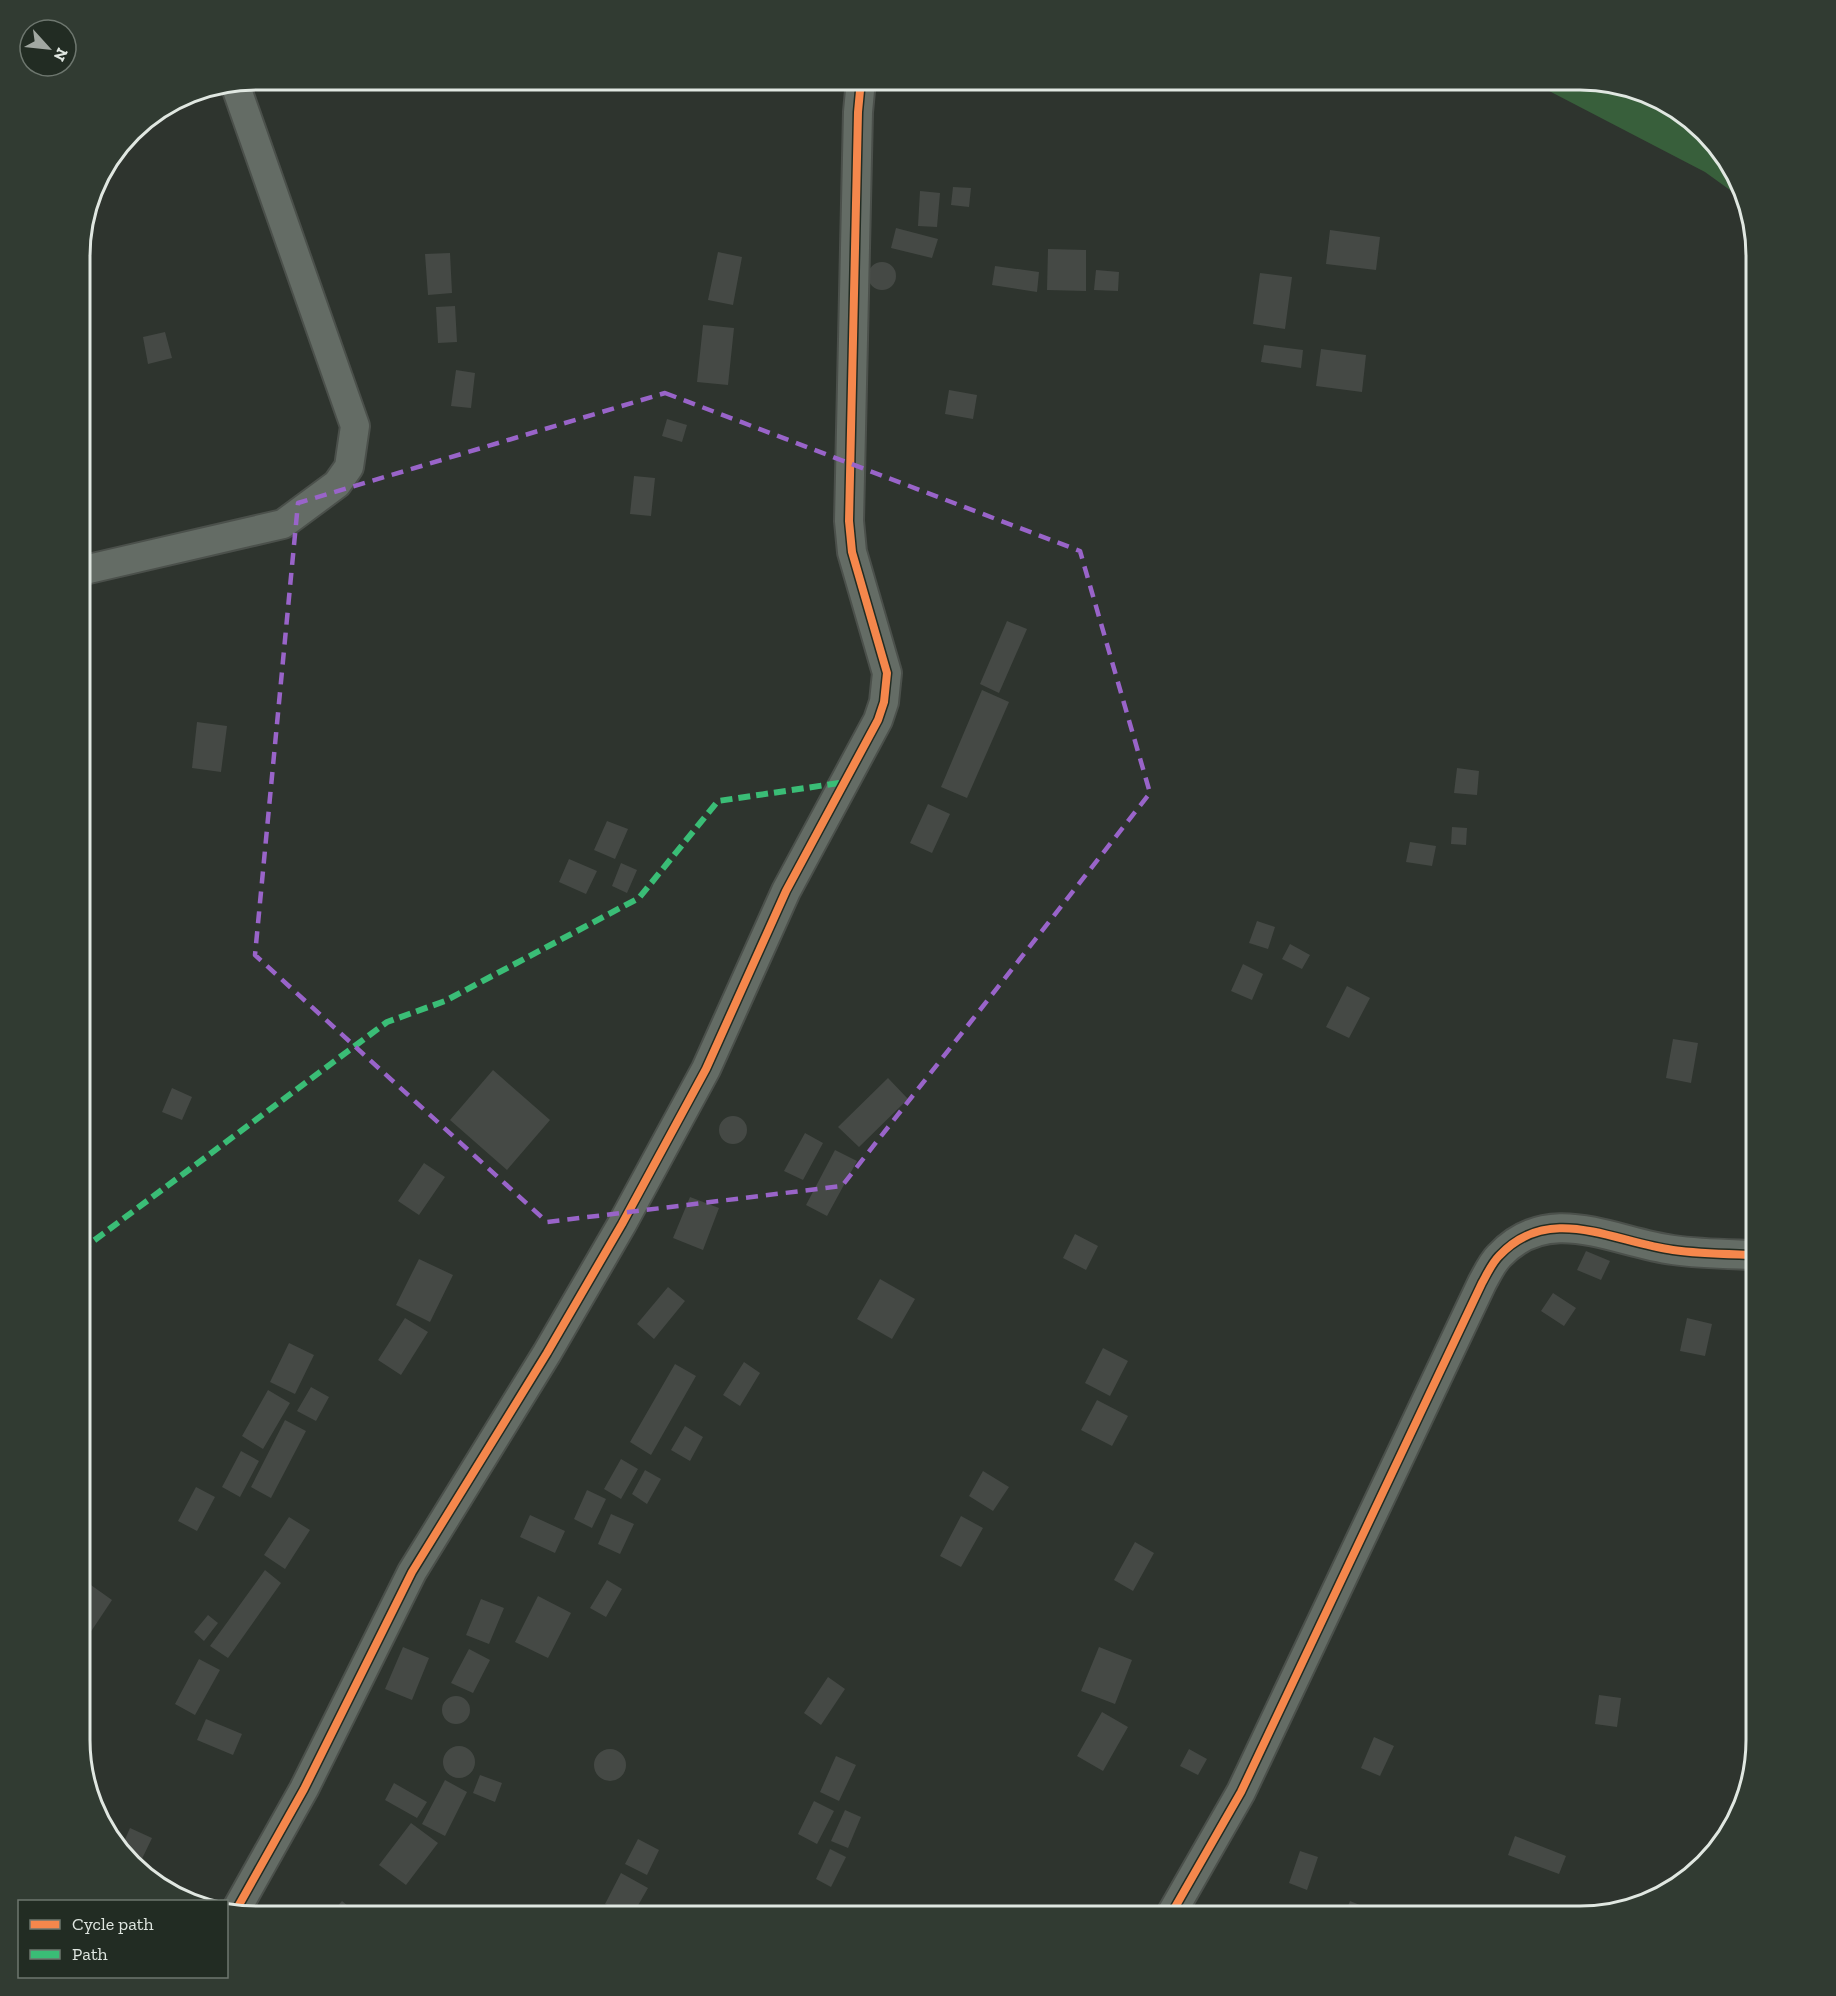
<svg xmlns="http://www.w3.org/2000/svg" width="1836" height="1996" font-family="'Zilla Slab',serif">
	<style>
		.green { fill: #385f3b }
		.building { fill: #454945 }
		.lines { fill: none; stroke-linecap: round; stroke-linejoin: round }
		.street-casing { stroke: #4b504b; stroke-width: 32 }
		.street { stroke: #646c65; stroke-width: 28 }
		.quiet { stroke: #3abd76; stroke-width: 6; stroke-dasharray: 12 6; stroke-linecap: butt }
		.cycleway-casing { stroke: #222c23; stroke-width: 11 }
		.cycleway { stroke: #f5874c; stroke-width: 8 }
		.marked { fill: none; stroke: #9964c9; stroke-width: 4.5; stroke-dasharray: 12 8; stroke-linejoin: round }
		.rim { fill: none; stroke: #e0e7e1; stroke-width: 3 }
	</style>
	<rect width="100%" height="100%" fill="#2e342e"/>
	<!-- green -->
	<path class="green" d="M 1528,80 L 1592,80 L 1659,98 L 1720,148 L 1748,203 L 1705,172 Z"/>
	<!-- building -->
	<path class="building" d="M 953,187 L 971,188 L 969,207 L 951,205 Z
		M 920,191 L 940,193 L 937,227 L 918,226 Z
		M 896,228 L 938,239 L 932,258 L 891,248 Z
		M 1330,230 L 1380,237 L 1376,270 L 1326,264 Z
		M 1048,249 L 1086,250 L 1086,291 L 1047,290 Z
		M 718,252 L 742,257 L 733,305 L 708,300 Z
		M 450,253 L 452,293 L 428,295 L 425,254 Z
		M868 276a14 14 0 1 1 28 0a14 14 0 1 1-28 0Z
		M 995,266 L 1039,272 L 1037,292 L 992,285 Z
		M 1096,270 L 1119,272 L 1118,291 L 1094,290 Z
		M 1260,273 L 1292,277 L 1285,329 L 1253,324 Z
		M 455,306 L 457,342 L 438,343 L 436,307 Z
		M 703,325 L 734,328 L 728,385 L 697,382 Z
		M 165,332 L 172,358 L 148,364 L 143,337 Z
		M 1264,345 L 1303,350 L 1301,368 L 1261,362 Z
		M 1321,349 L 1366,355 L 1362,392 L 1316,386 Z
		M 456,370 L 475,373 L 471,408 L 451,406 Z
		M 949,390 L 977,395 L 973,419 L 945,414 Z
		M 667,419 L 687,425 L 682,442 L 662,436 Z
		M 634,476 L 655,478 L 651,516 L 630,514 Z
		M 1007,621 L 1027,629 L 999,693 L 980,684 Z
		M 982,690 L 1009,702 L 967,798 L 941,787 Z
		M 197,722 L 227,726 L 221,772 L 192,768 Z
		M 1457,768 L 1479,771 L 1477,795 L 1454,793 Z
		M 928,804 L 950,814 L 932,853 L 910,843 Z
		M 607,821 L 628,829 L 615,859 L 594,850 Z
		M 1452,827 L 1467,828 L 1466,845 L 1451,844 Z
		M 1410,842 L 1436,846 L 1432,866 L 1406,862 Z
		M 569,859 L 597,871 L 586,894 L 559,882 Z
		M 621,863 L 637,870 L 627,893 L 612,886 Z
		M 1257,921 L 1275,927 L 1268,949 L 1249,943 Z
		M 1290,944 L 1310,955 L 1302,969 L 1282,959 Z
		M 1243,964 L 1263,974 L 1252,1000 L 1231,991 Z
		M 1347,986 L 1370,998 L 1349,1038 L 1326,1027 Z
		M 1673,1039 L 1698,1043 L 1691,1083 L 1666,1078 Z
		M 493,1070 L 550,1120 L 507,1170 L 450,1120 Z
		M 888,1078 L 908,1099 L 859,1147 L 838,1127 Z
		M 172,1088 L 192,1097 L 182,1120 L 162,1112 Z
		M719 1130a14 14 0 1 1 28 0a14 14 0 1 1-28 0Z
		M 805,1133 L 823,1143 L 803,1180 L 784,1171 Z
		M 835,1150 L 857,1161 L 827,1216 L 806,1205 Z
		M 424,1163 L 445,1177 L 419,1215 L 398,1201 Z
		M 690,1197 L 719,1208 L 703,1250 L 673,1238 Z
		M 1075,1234 L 1098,1246 L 1086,1270 L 1063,1258 Z
		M 1586,1251 L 1610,1261 L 1601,1280 L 1577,1270 Z
		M 419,1259 L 453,1275 L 430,1322 L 396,1305 Z
		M 880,1279 L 915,1299 L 892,1339 L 857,1319 Z
		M 668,1287 L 685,1301 L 654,1339 L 637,1324 Z
		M 1553,1293 L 1576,1308 L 1564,1326 L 1541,1311 Z
		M 405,1318 L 428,1332 L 401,1375 L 378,1360 Z
		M 1687,1318 L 1712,1324 L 1705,1356 L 1680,1351 Z
		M 289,1343 L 314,1355 L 295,1394 L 270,1382 Z
		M 1103,1348 L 1128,1361 L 1110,1396 L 1085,1383 Z
		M 744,1362 L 760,1373 L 740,1406 L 723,1395 Z
		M 675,1364 L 696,1376 L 651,1455 L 630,1442 Z
		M 311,1387 L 329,1397 L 316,1421 L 297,1411 Z
		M 268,1390 L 290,1403 L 263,1449 L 242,1436 Z
		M 1097,1400 L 1128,1416 L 1112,1446 L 1081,1430 Z
		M 285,1420 L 306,1431 L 271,1498 L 251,1487 Z
		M 685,1426 L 703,1437 L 690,1461 L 671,1450 Z
		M 241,1451 L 259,1461 L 240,1497 L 222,1487 Z
		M 621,1459 L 638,1469 L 621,1499 L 604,1489 Z
		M 645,1470 L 661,1479 L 647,1504 L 632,1494 Z
		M 983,1471 L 1009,1487 L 993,1511 L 969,1496 Z
		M 196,1487 L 215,1497 L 197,1531 L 178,1521 Z
		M 587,1490 L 606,1499 L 592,1528 L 574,1519 Z
		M 611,1514 L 634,1524 L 620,1554 L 598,1544 Z
		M 530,1515 L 565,1531 L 555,1553 L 520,1537 Z
		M 961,1516 L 983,1528 L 961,1567 L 940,1556 Z
		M 289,1517 L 310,1530 L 285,1569 L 264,1555 Z
		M 1135,1542 L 1154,1553 L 1133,1591 L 1114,1580 Z
		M 265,1570 L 281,1583 L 228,1658 L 210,1646 Z
		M 81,1578 L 112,1600 L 88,1636 L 80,1630 Z
		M 607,1580 L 622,1589 L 606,1617 L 590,1608 Z
		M 538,1596 L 571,1613 L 548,1658 L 515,1642 Z
		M 481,1599 L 504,1608 L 489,1644 L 466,1635 Z
		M 208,1615 L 218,1623 L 204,1641 L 194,1632 Z
		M 403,1647 L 429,1658 L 412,1700 L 385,1689 Z
		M 1099,1647 L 1132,1660 L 1115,1704 L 1081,1691 Z
		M 469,1649 L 490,1660 L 473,1693 L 451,1683 Z
		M 199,1659 L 220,1670 L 195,1715 L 175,1704 Z
		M 828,1677 L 845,1689 L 821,1725 L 804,1713 Z
		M 1599,1695 L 1621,1698 L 1617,1727 L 1595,1724 Z
		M442 1710a14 14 0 1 1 28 0a14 14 0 1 1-28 0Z
		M 1102,1712 L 1128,1727 L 1103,1771 L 1077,1756 Z
		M 206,1719 L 242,1734 L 233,1755 L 197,1740 Z
		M 1374,1737 L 1394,1746 L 1380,1776 L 1361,1768 Z
		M443 1762a16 16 0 1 1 32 0a16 16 0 1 1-32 0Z
		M 1189,1749 L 1207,1759 L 1198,1775 L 1180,1766 Z
		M594 1765a16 16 0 1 1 32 0a16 16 0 1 1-32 0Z
		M 836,1756 L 856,1765 L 839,1801 L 820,1792 Z
		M 480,1775 L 502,1783 L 495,1802 L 473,1793 Z
		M 445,1780 L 467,1792 L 445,1836 L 422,1824 Z
		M 394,1783 L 427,1802 L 417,1818 L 385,1800 Z
		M 814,1801 L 834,1811 L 817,1844 L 798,1834 Z
		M 845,1810 L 861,1817 L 848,1848 L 831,1841 Z
		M 411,1823 L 438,1843 L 406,1885 L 379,1865 Z
		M 130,1828 L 152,1838 L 140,1863 L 120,1851 Z
		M 1515,1836 L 1566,1856 L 1559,1874 L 1508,1855 Z
		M 638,1839 L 659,1850 L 647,1875 L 625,1864 Z
		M 830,1849 L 846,1857 L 831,1887 L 816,1879 Z
		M 1300,1851 L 1318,1857 L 1307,1890 L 1289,1883 Z
		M 621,1873 L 648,1888 L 632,1916 L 605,1904 Z
		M 342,1901 L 360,1916 L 329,1916 Z
		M 1350,1901 L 1377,1912 L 1375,1916 L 1344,1916 Z"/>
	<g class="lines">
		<!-- street casing -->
		<g class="street-casing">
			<path id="street" d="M 80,571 L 283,524 L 337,484 L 349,467 L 355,426 L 235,84
				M 235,1912 L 304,1789 L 412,1572 L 547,1353 L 622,1224 L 706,1069 L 786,891 L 878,720 L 884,702 L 887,673 L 852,552 L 849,521 L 858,112 L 861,80
				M 1170,1916 L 1241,1792 L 1482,1283 C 1487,1274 1492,1263 1499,1256 C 1549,1202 1613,1242 1673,1250 C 1701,1254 1729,1254 1756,1255"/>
		</g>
		<!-- street -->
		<use href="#street" class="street"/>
		<!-- quiet -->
		<path class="quiet" d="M 80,1251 L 387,1022 L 445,1001 L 639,898 L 718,801 L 846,782"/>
		<!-- cycleway casing -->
		<g class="cycleway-casing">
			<path id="cycleway" d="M 235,1912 L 304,1789 L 412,1572 L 547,1353 L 622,1224 L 706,1069 L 786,891 L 878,720 L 884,702 L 887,673 L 852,552 L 849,521 L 858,112 L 861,80
				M 1170,1916 L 1241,1792 L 1482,1283 C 1487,1274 1492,1263 1499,1256 C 1549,1202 1613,1242 1673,1250 C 1701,1254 1729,1254 1756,1255"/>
		</g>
		<!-- cycleway -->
		<use href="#cycleway" class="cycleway"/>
	</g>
	<!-- marked area -->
	<path class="marked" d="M 665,393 L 1080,551 L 1150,793 L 842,1186 L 547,1222 L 255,955 L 298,503 Z"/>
	<!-- crop -->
	<path d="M0 0H1836V1996H0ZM256 90H1580A166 166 0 0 1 1746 256V1740A166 166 0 0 1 1580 1906H256A166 166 0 0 1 90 1740V256A166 166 0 0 1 256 90Z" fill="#313b32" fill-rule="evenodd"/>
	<path class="rim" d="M256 90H1580A166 166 0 0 1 1746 256V1740A166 166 0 0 1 1580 1906H256A166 166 0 0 1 90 1740V256A166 166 0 0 1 256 90Z"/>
	<!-- legend -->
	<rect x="18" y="1900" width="210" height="78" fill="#222c23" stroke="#6e776f" stroke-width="1.5"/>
	<rect x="30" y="1920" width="30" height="9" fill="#f5874c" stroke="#6e776f" stroke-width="1.5"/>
	<text x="72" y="1930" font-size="18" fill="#e0e7e1">Cycle path</text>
	<rect x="30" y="1950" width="30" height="9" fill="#3abd76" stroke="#6e776f" stroke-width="1.5"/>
	<text x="72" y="1960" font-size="18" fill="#e0e7e1">Path</text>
	<!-- north arrow -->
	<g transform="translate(48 48) rotate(117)"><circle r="28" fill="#222c23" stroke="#6e776f" stroke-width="1.5"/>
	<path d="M0-4.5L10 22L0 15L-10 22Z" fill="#a2a8a2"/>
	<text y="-9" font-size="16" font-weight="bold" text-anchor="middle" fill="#e0e7e1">N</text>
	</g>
</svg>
